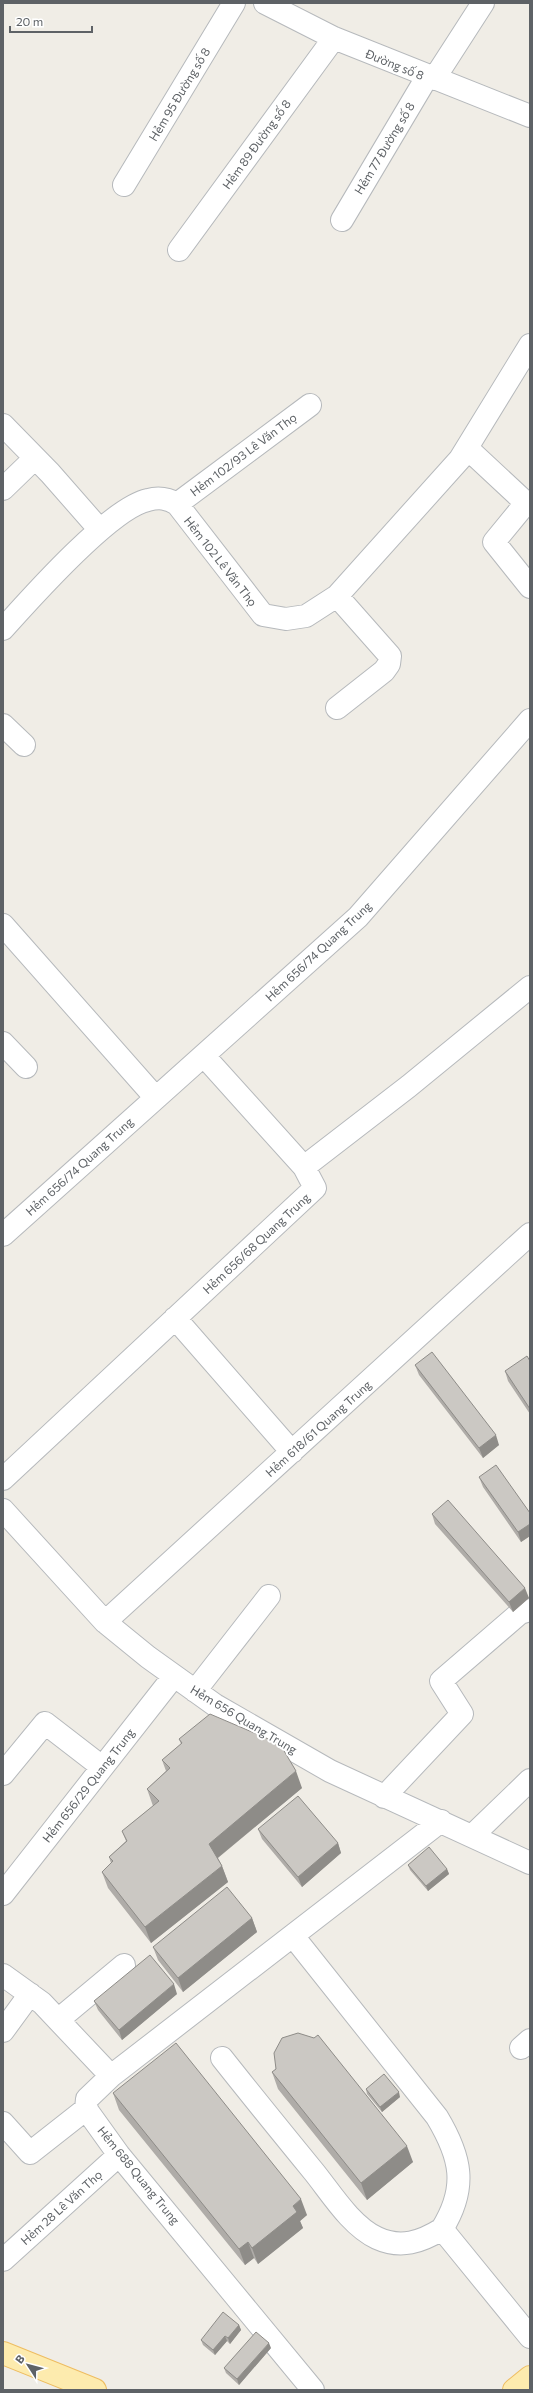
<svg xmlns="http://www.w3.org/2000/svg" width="533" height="2393" font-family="Commissioner,sans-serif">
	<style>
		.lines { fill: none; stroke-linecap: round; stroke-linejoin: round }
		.minor-casing { stroke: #b6b9bc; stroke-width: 24 }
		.major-casing { stroke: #eebd61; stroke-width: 24 }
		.minor { stroke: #fff; stroke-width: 22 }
		.major { stroke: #fdebae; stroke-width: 22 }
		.wall { fill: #afaca8 }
		.shaded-wall { fill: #8e8c88 }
		.building { fill: #cbc8c3; stroke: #8e8c88 }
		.labels { text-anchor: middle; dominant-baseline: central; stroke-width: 4; stroke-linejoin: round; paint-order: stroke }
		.street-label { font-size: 12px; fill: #5e6266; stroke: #fff }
	</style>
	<rect width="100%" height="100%" fill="#f0ede6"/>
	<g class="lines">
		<!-- minor casing -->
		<g class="minor-casing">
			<path id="minor" d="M 265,3 L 334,38 L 530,116
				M 434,79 L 483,3
				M 124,185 L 234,3
				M 342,220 L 427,77
				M 179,250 L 334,38
				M 3,425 L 50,473 L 100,530
				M 467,448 L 526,503 L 494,542 L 530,587
				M 3,489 L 35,458
				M 177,504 L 310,405
				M 3,629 C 30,599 110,508 148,500 C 159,497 167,498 177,504 L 263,615 L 286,619 L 306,616 L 337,596 L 460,459 L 530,345
				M 337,708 L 384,671 L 389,664 L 390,656 L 337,596
				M 3,725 L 24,745
				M 3,925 L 155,1097
				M 3,1043 L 26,1067
				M 204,1056 L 304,1167
				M 3,1235 L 358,917 L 530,720
				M 175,1318 L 292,1452
				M 3,1479 L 315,1188 L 304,1167 L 409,1086 L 530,987
				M 3,1510 L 105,1622 L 148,1657 L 215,1705 L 330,1771 L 530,1863
				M 105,1622 L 530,1234
				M 195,1691 L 269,1596
				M 3,1774 L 45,1723 L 102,1767
				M 384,1797 L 462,1714 L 441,1681 L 520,1613 L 530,1610
				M 472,1836 L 530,1780
				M 3,1894 L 174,1676
				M 293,1936 L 437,2117 C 461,2157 468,2187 442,2229 L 530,2337
				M 3,1975 L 42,2003 L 111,2076 L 87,2099 L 86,2109 L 119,2155 L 313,2390
				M 58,2020 L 124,1965
				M 3,2031 L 30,1994
				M 521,2048 L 530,2040
				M 222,2058 C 252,2096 283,2134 314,2172 C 331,2193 351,2226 377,2238 C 401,2249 421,2242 442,2229
				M 111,2076 L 441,1821
				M 3,2123 L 30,2153 L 86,2109
				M 3,2260 L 119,2155"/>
		</g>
		<!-- major casing -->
		<g class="major-casing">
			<path id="major" d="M 3,2353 L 95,2390
				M 514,2390 L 530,2377"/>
		</g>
		<!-- minor -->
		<use href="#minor" class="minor"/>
		<!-- major -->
		<use href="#major" class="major"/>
	</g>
	<!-- wall -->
	<path class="wall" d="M 530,1361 L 530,1414 L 508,1381 L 505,1371 Z
		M 415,1365 L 499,1445 L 483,1458 L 419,1375 Z
		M 479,1477 L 530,1513 L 530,1536 L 521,1542 L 483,1487 Z
		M 432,1514 L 529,1598 L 513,1612 L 435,1524 Z
		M 179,1739 L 302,1788 L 218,1858 L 222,1866 L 228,1882 L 151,1943 L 108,1888 L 102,1872 L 111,1863 L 109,1857 L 126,1841 L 122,1831 L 153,1806 L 147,1789 L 166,1771 L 162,1760 L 181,1744 Z
		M 258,1829 L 338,1843 L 341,1853 L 302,1887 L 262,1839 Z
		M 408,1865 L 447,1869 L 449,1874 L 428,1891 L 410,1870 Z
		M 252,1918 L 257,1932 L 183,1992 L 158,1960 L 153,1947 Z
		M 177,1994 L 122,2040 L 98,2010 L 94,2001 Z
		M 314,2038 L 413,2162 L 367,2200 L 278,2089 L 272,2072 Z
		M 366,2089 L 400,2097 L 382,2112 L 367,2094 Z
		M 113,2093 L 307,2215 L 300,2221 L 303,2228 L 258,2264 L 254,2258 L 245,2265 L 119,2110 Z
		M 239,2325 L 241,2330 L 230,2344 L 227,2341 L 215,2355 L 203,2345 L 201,2340 Z
		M 271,2348 L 239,2385 L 226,2373 L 224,2368 Z"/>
	<!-- shaded-wall -->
	<path class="shaded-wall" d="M 496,1435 L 499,1445 L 483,1458 L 479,1448 Z
		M 530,1524 L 530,1536 L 521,1542 L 518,1532 Z
		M 525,1588 L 529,1598 L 513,1612 L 509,1602 Z
		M 296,1771 L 302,1788 L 215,1860 L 209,1844 Z
		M 338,1843 L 341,1853 L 302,1887 L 298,1877 Z
		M 222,1866 L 228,1882 L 151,1943 L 145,1927 Z
		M 447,1869 L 449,1874 L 428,1891 L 426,1886 Z
		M 252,1918 L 257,1932 L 183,1992 L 178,1978 Z
		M 174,1984 L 177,1994 L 122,2040 L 119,2030 Z
		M 399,2092 L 400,2097 L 382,2112 L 380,2107 Z
		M 407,2146 L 413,2162 L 367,2200 L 361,2183 Z
		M 301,2199 L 307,2215 L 300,2221 L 303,2228 L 258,2264 L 252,2248 L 293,2206 Z
		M 248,2242 L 254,2258 L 245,2265 L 239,2249 Z
		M 239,2325 L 241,2330 L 230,2344 L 228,2338 Z
		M 225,2336 L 227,2341 L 215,2355 L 213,2350 Z
		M 269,2343 L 271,2348 L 239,2385 L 237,2379 Z"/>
	<!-- building -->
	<path class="building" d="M 432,1352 L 496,1435 L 479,1448 L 415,1365 Z
		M 527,1356 L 530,1361 L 530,1409 L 505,1371 Z
		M 496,1465 L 530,1513 L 530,1524 L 518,1532 L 479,1477 Z
		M 448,1500 L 525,1588 L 509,1602 L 432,1514 Z
		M 210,1714 L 280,1744 L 296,1771 L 209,1844 L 222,1866 L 145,1927 L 102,1872 L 113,1861 L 109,1857 L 127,1841 L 122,1831 L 159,1801 L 147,1789 L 170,1768 L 162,1760 L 182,1743 L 179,1739 Z
		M 298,1796 L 338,1843 L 298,1877 L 258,1829 Z
		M 429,1847 L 447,1869 L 426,1886 L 408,1865 Z
		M 227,1887 L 252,1918 L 178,1978 L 153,1947 Z
		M 150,1955 L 174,1984 L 119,2030 L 94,2001 Z
		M 298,2033 L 314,2038 L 318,2035 L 407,2146 L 361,2183 L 272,2072 L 276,2069 L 274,2053 L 282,2038 Z
		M 176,2043 L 301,2199 L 293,2206 L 297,2212 L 252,2248 L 248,2242 L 239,2249 L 113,2093 Z
		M 384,2074 L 399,2092 L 380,2107 L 366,2089 Z
		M 223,2312 L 239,2325 L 228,2338 L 225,2336 L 213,2350 L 201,2340 Z
		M 256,2332 L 269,2343 L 237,2379 L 224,2368 Z"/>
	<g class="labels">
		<!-- street labels -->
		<g class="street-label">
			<text transform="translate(395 64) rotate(22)">Đường số 8</text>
			<text transform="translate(179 94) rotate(-59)">Hẻm 95 Đường số 8</text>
			<text transform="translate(256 144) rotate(-54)">Hẻm 89 Đường số 8</text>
			<text transform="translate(384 148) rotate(-59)">Hẻm 77 Đường số 8</text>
			<text transform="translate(243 454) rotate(-37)">Hẻm 102/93 Lê Văn Thọ</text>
			<text transform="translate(221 561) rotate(52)">Hẻm 102 Lê Văn Thọ</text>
			<text transform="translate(318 951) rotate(-43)">Hẻm 656/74 Quang Trung</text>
			<text transform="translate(79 1166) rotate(-42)">Hẻm 656/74 Quang Trung</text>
			<text transform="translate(256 1243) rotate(-43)">Hẻm 656/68 Quang Trung</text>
			<text transform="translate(318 1428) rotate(-42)">Hẻm 618/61 Quang Trung</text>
			<text transform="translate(244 1719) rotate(31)">Hẻm 656 Quang Trung</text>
			<text transform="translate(88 1785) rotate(-52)">Hẻm 656/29 Quang Trung</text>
			<text transform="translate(139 2175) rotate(51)">Hẻm 688 Quang Trung</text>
			<text transform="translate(61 2207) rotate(-42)">Hẻm 28 Lê Văn Thọ</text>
		</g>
	</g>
	<!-- border -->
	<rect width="533" height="2393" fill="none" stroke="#5e6266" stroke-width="8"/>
	<!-- north arrow -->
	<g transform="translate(28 2365) rotate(306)" stroke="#ffffff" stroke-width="3" paint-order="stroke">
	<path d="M0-3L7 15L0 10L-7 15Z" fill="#5e6266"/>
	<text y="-6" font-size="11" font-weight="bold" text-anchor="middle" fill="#5e6266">B</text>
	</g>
	<!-- scale -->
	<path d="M10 26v6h82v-6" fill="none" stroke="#5e6266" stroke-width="2"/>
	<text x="16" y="26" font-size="12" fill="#5e6266" stroke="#ffffff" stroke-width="3" paint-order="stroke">20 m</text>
</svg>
